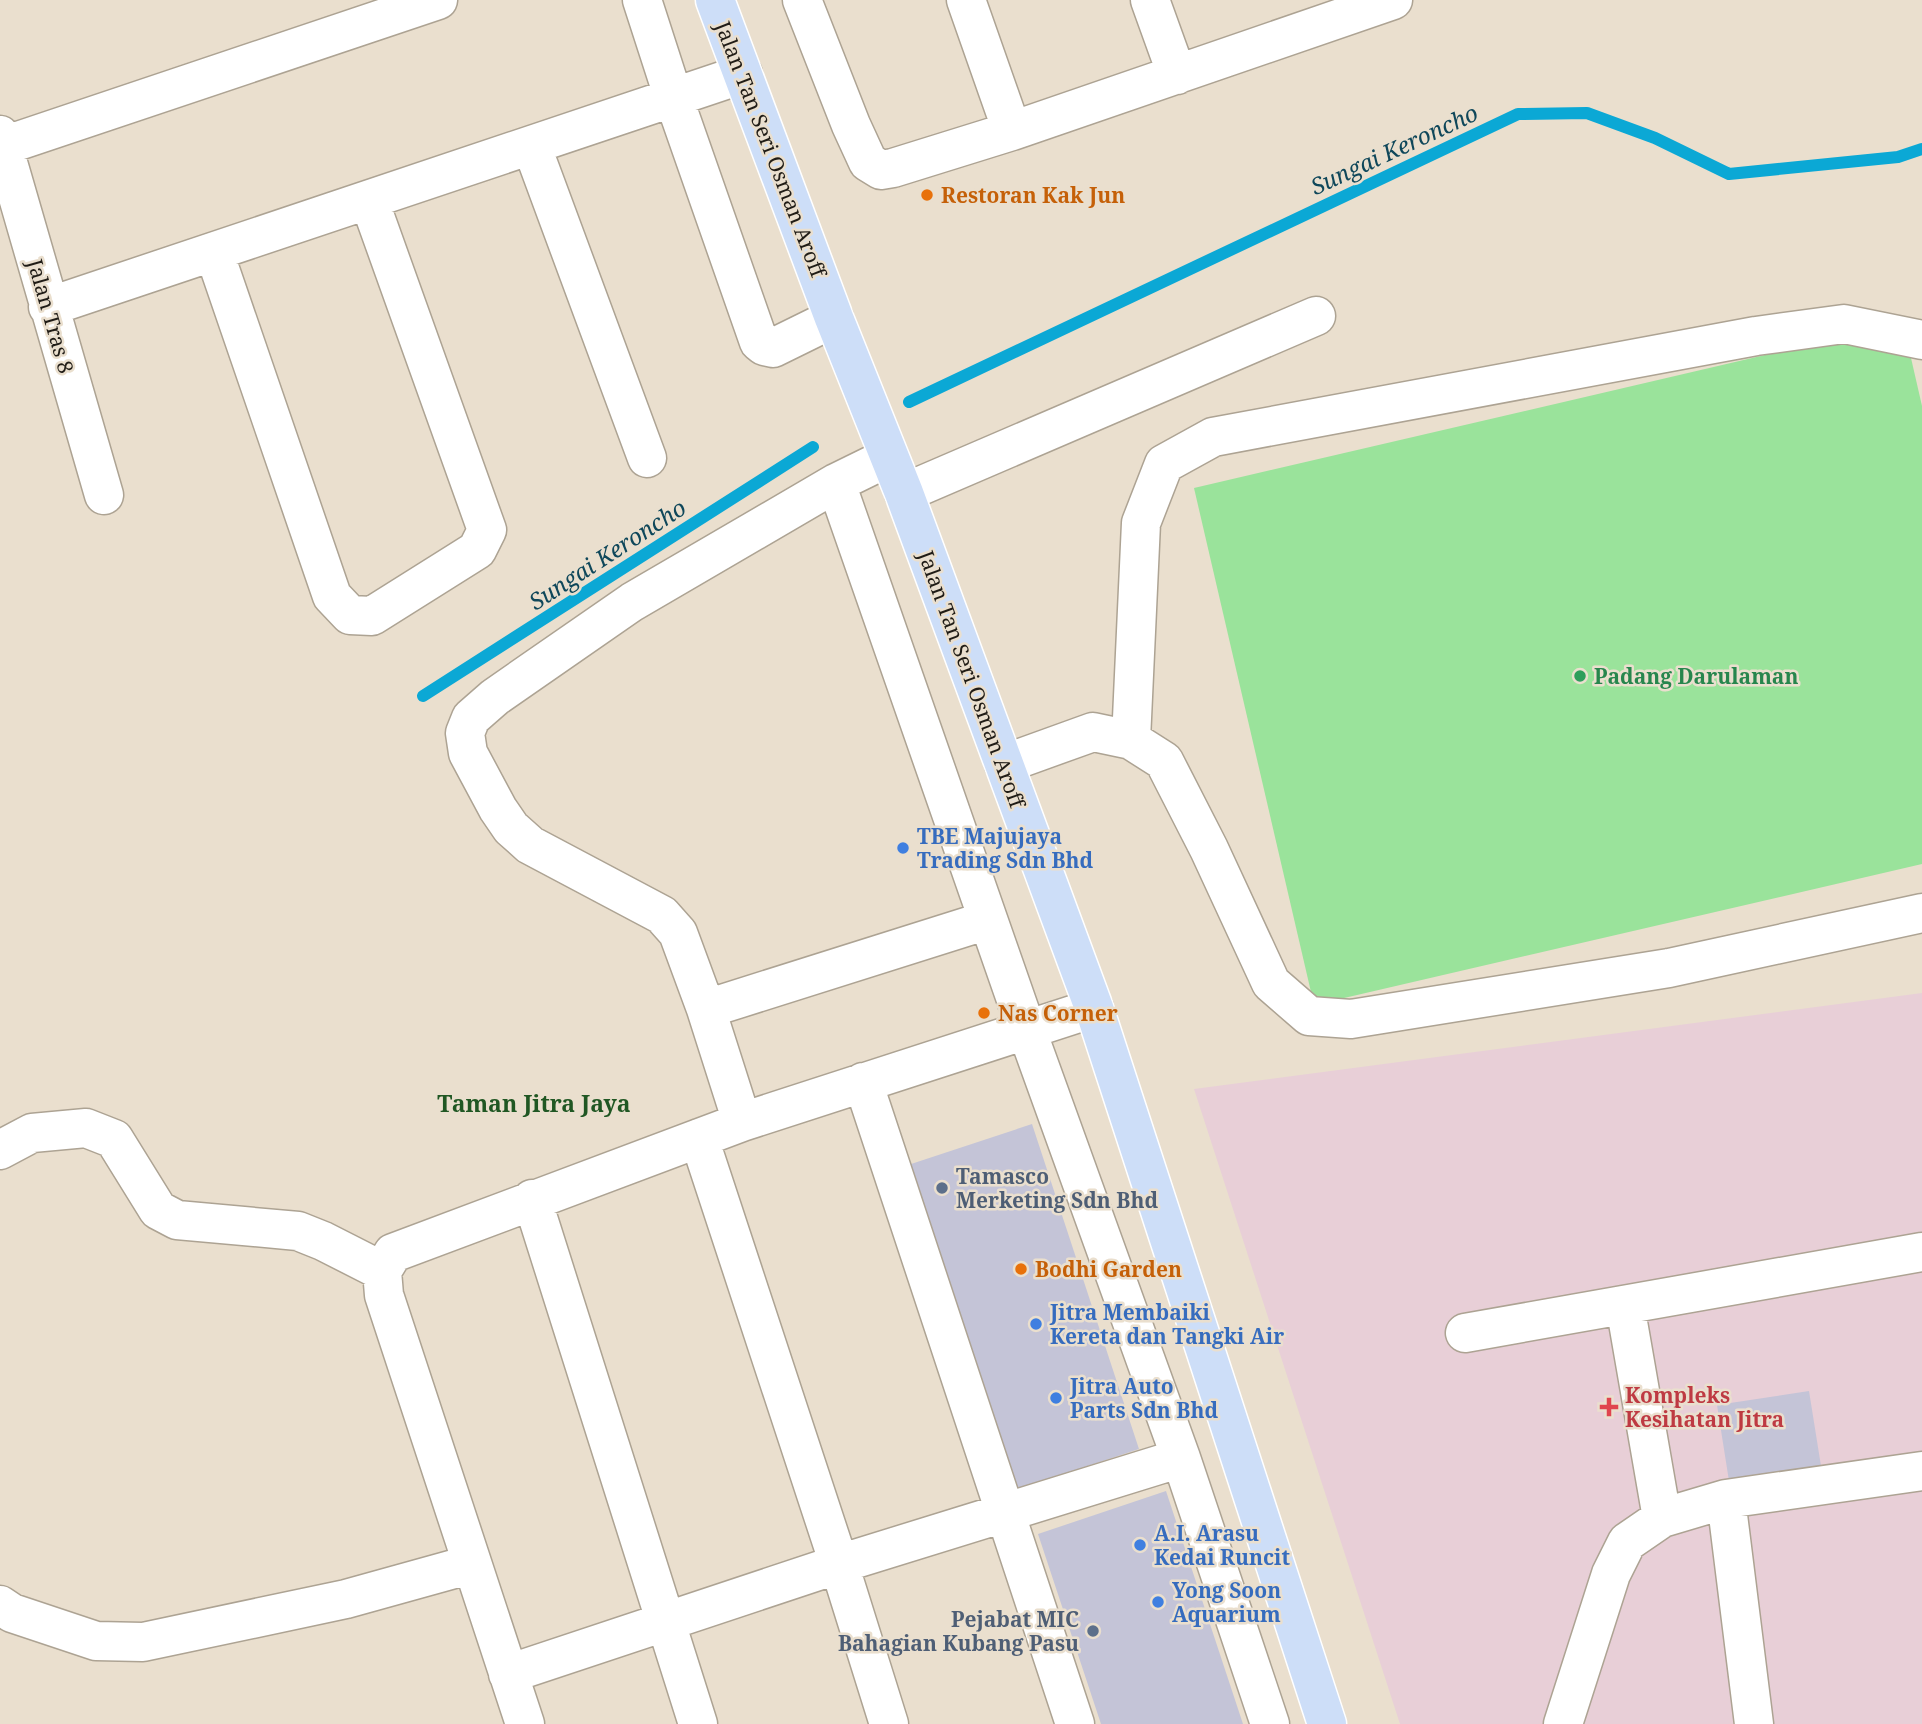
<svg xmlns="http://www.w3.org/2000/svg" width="1922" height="1724" font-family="'Noto Serif',serif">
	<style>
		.medical { fill: #e8cfd7 }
		.green { fill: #9ae39b }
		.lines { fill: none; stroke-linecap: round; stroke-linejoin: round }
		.stream { stroke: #0ba8d5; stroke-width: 12 }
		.building { fill: #c4c4d7 }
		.minor-casing { stroke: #ada393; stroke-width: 41 }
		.major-casing { stroke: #fff; stroke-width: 41 }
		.minor { stroke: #fff; stroke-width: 38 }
		.major { stroke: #cddef8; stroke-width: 38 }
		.food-dot { fill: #e8710a; stroke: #eadfce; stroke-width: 2.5 }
		.leisure-dot { fill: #2e9e5b; stroke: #eadfce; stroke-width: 2.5 }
		.shop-dot { fill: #3f7fe0; stroke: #eadfce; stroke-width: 2.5 }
		.service-dot { fill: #5c6f8a; stroke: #eadfce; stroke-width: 2.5 }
		.health-dot { fill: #e0444e; stroke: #eadfce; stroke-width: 2.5 }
		.labels { text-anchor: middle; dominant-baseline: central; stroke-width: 5; stroke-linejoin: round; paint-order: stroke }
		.street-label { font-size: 21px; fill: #201c16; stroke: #eadfce }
		.food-label { font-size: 21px; font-weight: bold; fill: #c56008; stroke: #eadfce; text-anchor: start }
		.leisure-label { font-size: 21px; font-weight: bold; fill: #27864d; stroke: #eadfce; text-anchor: start }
		.shop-label { font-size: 21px; font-weight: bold; fill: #366cbe; stroke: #eadfce; text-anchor: start }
		.service-label { font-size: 21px; font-weight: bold; fill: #4e5e75; stroke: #eadfce; text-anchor: start }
		.health-label { font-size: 21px; font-weight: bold; fill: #be3a42; stroke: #eadfce; text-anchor: start }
		.water-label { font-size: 23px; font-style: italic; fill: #0f475a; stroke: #eadfce }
		.neighbourhood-label { font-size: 23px; font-weight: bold; fill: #205723; stroke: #eadfce }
	</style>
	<rect width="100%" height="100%" fill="#eadfce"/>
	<!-- medical -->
	<path class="medical" d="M 1922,993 L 1922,1724 L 1400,1724 L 1194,1089 Z"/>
	<!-- green -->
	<path class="green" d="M 1903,323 L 1922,406 L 1922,864 L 1314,1005 L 1194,488 Z"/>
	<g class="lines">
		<!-- stream -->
		<path class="stream" d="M 909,402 L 1518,114 L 1587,113 L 1655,138 L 1729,174 L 1898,157 L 1922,149
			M 423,696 L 813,447"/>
	</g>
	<!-- building -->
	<path class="building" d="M 1032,1124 L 1139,1449 L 1012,1491 L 905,1166 Z
		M 1809,1391 L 1821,1466 L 1729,1481 L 1717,1405 Z
		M 1166,1491 L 1243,1724 L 1101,1724 L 1038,1534 Z"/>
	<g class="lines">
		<!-- minor casing -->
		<g class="minor-casing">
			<path id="minor" d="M 642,0 L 674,99 L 759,342 L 764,346 L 773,348 L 834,318
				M 802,0 L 851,125 L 868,162 L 881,170 L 893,168 L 1012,131 L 1393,0
				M 966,0 L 1012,131
				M 1150,0 L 1177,75
				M 0,135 L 104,495
				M 3,146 L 438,0
				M 532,147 L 647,458
				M 214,252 L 332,596 L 350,615 L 372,616 L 477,550 L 487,530 L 369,200
				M 48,307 L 743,74
				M 836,483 L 1027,1031 L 1181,1458 L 1270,1724
				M 904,493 L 1316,316
				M 1131,740 L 1141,523 L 1164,464 L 1213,437 L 1756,336 L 1844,324 L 1922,340
				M 1004,764 L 1093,732 L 1131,740 L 1164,761 L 1209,849 L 1271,983 L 1309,1016 L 1351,1019 L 1669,968 L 1922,913
				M 706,1009 L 988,920
				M 863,1082 L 1075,1724
				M 742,1122 L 706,1009 L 678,933 L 662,915 L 530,845 L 511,828 L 498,809 L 468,753 L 465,733 L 471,718 L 495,697 L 632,602 L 836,483 L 889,457
				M 699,1138 L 839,1564 L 889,1724
				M 0,1150 L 32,1133 L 86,1128 L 114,1139 L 158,1210 L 177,1220 L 298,1231 L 323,1241 L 382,1271
				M 532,1199 L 698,1724
				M 1625,1305 L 1662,1518
				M 1465,1333 L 1922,1252
				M 1726,1499 L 1754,1724
				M 0,1605 L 12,1613 L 96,1641 L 143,1642 L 346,1599 L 472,1564
				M 508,1674 L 839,1564 L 1181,1458
				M 525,1724 L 384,1295 L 382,1271 L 393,1253 L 742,1122 L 1094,1008
				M 1563,1724 L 1611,1574 L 1627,1542 L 1662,1518 L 1726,1499 L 1922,1471"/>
		</g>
		<!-- major casing -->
		<g class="major-casing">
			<path id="major" d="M 715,0 L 834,318 L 904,493 L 1094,1008 L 1327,1724"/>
		</g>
		<!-- minor -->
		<use href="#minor" class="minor"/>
		<!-- major -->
		<use href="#major" class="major"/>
	</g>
	<!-- markers -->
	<g class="food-dot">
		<circle cx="927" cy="195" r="7"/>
		<circle cx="984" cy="1013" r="7"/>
		<circle cx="1021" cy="1269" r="7"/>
	</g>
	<circle class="leisure-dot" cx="1580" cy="676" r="7"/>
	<g class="shop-dot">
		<circle cx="903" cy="848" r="7"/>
		<circle cx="1036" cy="1324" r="7"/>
		<circle cx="1056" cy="1398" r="7"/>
		<circle cx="1140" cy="1545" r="7"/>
		<circle cx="1158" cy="1602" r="7"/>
	</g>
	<g class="service-dot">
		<circle cx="942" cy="1188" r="7"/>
		<circle cx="1093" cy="1631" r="7"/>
	</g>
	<path class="health-dot" d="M1605.5 1396.5h7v7h7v7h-7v7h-7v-7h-7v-7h7z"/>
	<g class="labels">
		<!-- street labels -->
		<g class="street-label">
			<text transform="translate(771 149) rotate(69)">Jalan Tan Seri Osman Aroff</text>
			<text transform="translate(51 316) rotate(74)">Jalan Tras 8</text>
			<text transform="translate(972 679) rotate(70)">Jalan Tan Seri Osman Aroff</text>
		</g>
		<!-- food labels -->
		<g class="food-label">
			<text x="941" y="195">Restoran Kak Jun</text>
			<text x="998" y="1013">Nas Corner</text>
			<text x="1035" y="1269">Bodhi Garden</text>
		</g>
		<!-- leisure labels -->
		<g class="leisure-label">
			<text x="1594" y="676">Padang Darulaman</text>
		</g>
		<!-- shop labels -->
		<g class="shop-label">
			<text x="917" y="836">TBE Majujaya<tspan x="917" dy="24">Trading Sdn Bhd</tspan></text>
			<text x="1050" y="1312">Jitra Membaiki<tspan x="1050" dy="24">Kereta dan Tangki Air</tspan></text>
			<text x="1070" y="1386">Jitra Auto<tspan x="1070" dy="24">Parts Sdn Bhd</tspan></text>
			<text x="1154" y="1533">A.I. Arasu<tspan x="1154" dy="24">Kedai Runcit</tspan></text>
			<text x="1172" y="1590">Yong Soon<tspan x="1172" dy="24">Aquarium</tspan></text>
		</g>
		<!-- service labels -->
		<g class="service-label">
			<text x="956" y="1176">Tamasco<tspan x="956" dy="24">Merketing Sdn Bhd</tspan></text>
			<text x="1079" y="1619" text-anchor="end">Pejabat MIC<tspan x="1079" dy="24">Bahagian Kubang Pasu</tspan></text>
		</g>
		<!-- health labels -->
		<g class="health-label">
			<text x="1625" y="1395">Kompleks<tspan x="1625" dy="24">Kesihatan Jitra</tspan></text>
		</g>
		<!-- water labels -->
		<g class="water-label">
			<text transform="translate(1394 149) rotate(-25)">Sungai Keroncho</text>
			<text transform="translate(607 554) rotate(-33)">Sungai Keroncho</text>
		</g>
		<!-- neighbourhood labels -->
		<g class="neighbourhood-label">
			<text x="534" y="1103">Taman Jitra Jaya</text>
		</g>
	</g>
</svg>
